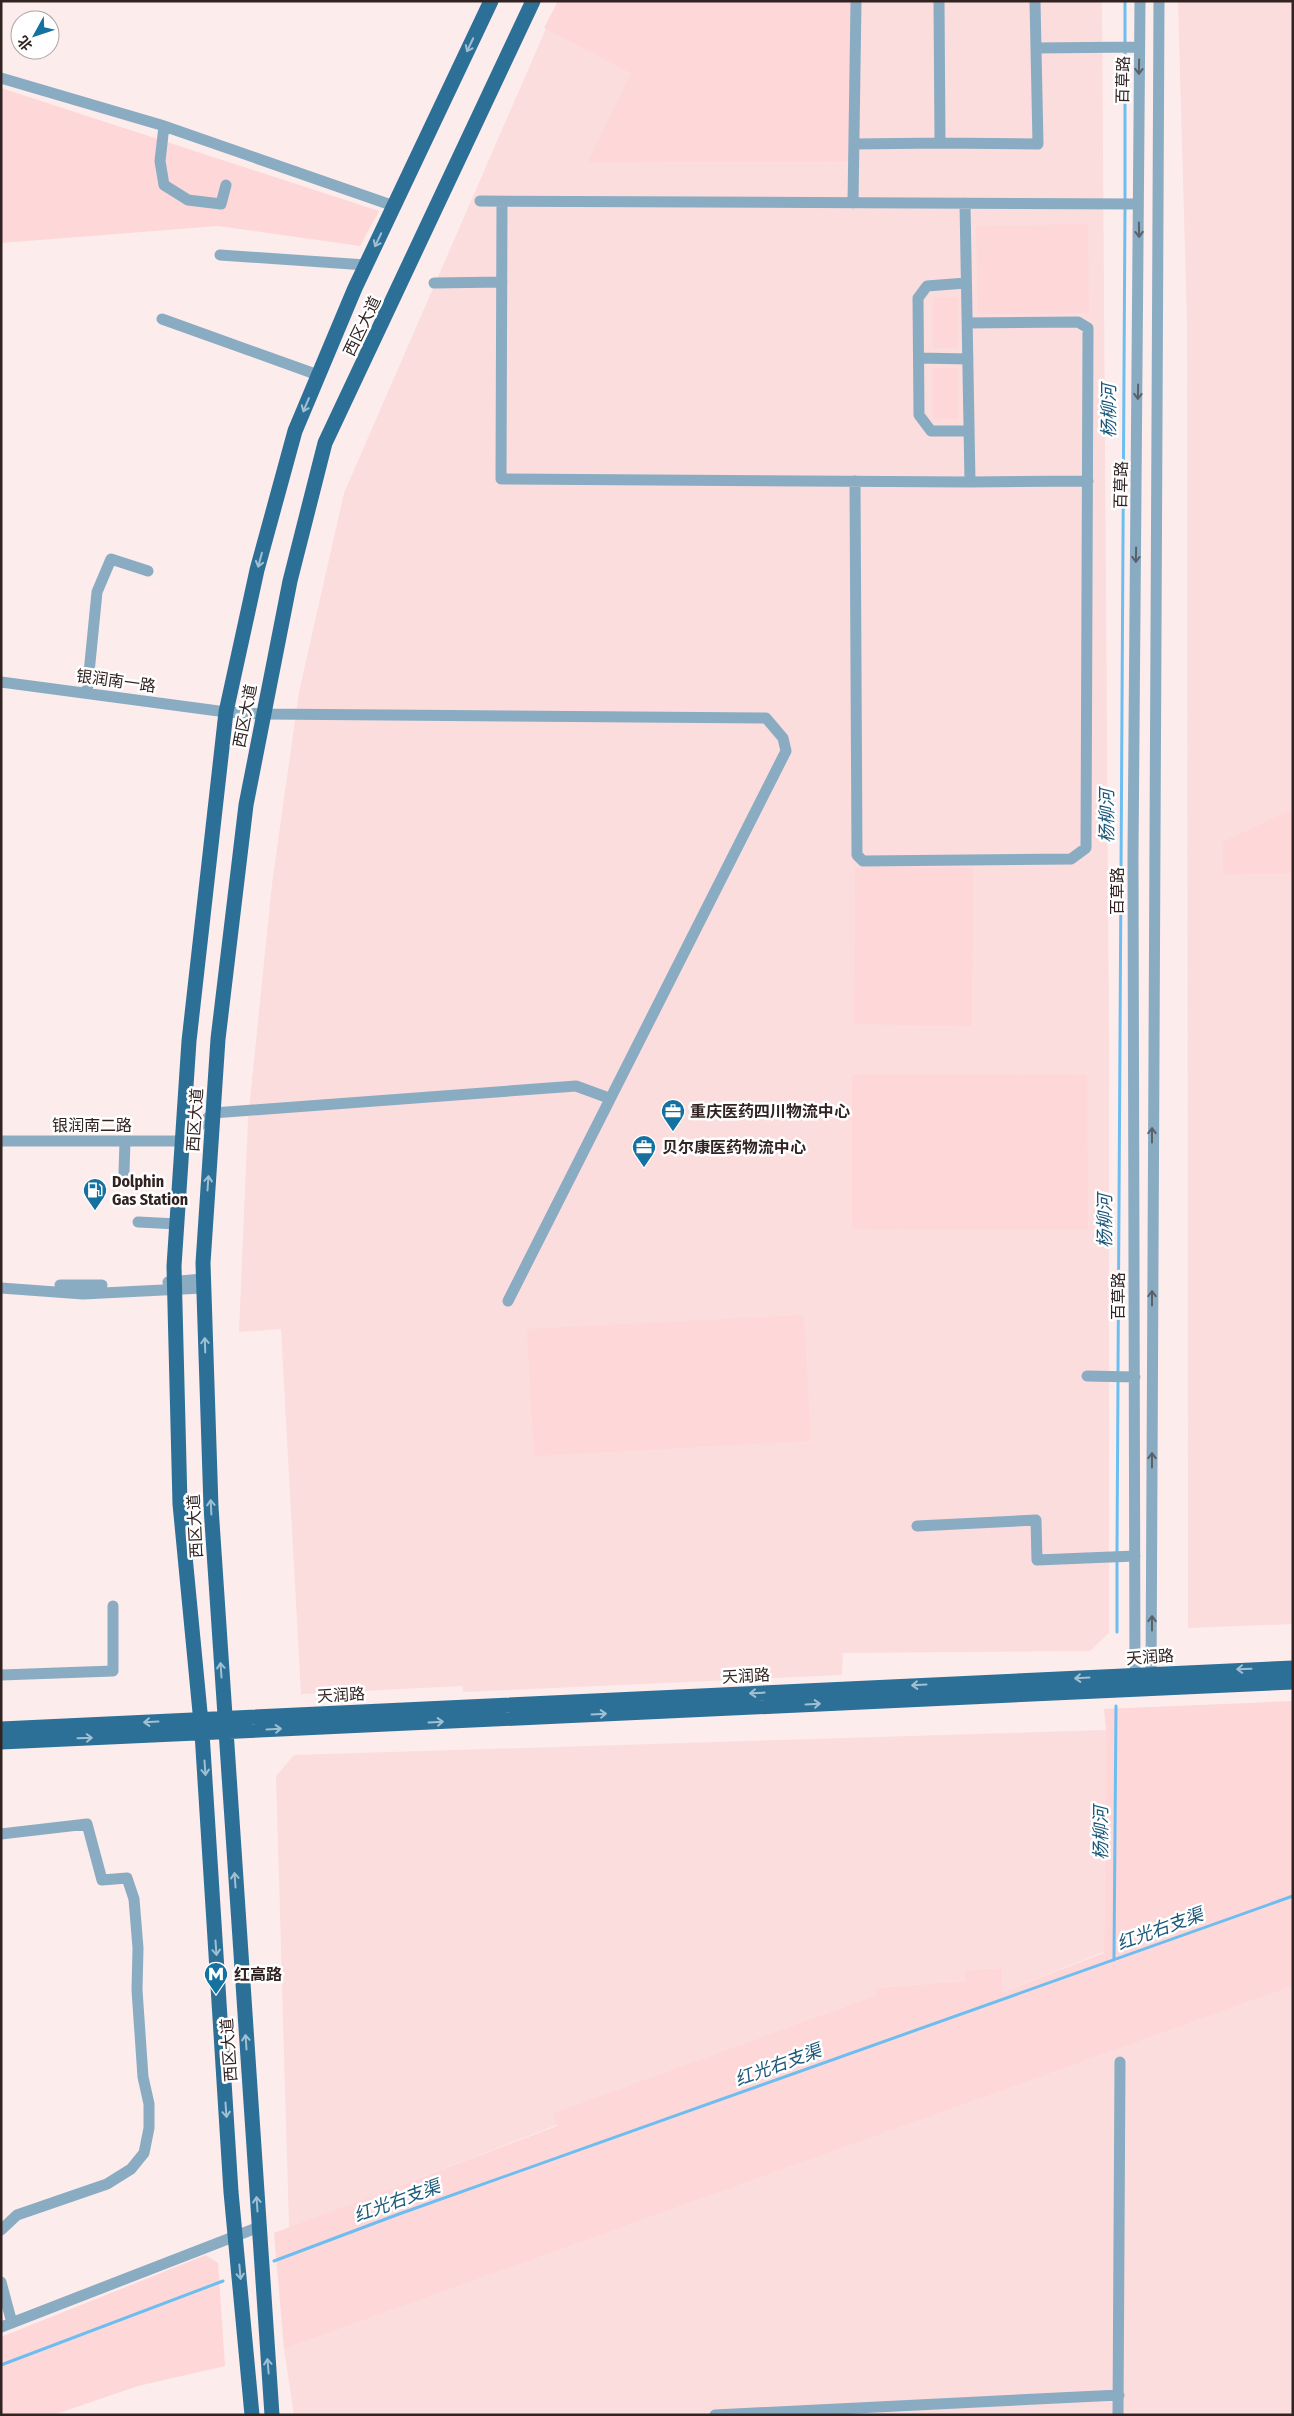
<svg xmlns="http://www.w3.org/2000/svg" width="1294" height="2416" font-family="'Fira Sans Condensed','Noto Sans SC',sans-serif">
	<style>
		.built { fill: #fbdddd }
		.green { fill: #fed7d8 }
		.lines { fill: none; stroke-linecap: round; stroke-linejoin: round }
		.stream { stroke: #6cbef1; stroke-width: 3 }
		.minor { stroke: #8aacc2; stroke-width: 11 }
		.major { stroke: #2c7098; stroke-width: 15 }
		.oneway { stroke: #a0bfd1 }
		.oneway2 { stroke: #5a616b }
		.labels { text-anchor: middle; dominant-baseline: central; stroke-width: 5; stroke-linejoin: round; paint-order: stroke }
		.street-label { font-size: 16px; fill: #322323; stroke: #fff }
		.poi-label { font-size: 16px; font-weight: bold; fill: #322323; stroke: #fff; text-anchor: start }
		.water-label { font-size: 18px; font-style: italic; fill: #1a587a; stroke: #fff }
	</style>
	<rect width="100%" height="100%" fill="#fdecec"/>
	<!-- built -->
	<path class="built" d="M 558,1 L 1102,1 L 1109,1038 L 1109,1633 L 1090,1651 L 843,1653 L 842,1675 L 463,1692 L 462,1686 L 301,1694 L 281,1329 L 239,1332 L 248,1119 L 272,884 L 299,692 L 344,493 Z
		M 1178,1 L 1293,1 L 1293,1624 L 1188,1628 L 1187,322 Z
		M 1106,1730 L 1104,1952 L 1003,1992 L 1002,1968 L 965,1970 L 966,1981 L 875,1988 L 876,1995 L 553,2113 L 557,2125 L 289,2228 L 276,1776 L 294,1755 Z
		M 1293,1986 L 1293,2415 L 294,2415 L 284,2349 Z"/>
	<!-- green -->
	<path class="green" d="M 558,1 L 851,1 L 851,161 L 588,162 L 631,73 L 544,28 Z
		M 1,88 L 379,211 L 360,246 L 218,226 L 1,243 Z
		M 1088,224 L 1089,313 L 978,314 L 976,226 Z
		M 933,297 L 958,297 L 958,348 L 933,348 Z
		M 933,368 L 958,368 L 958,419 L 933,419 Z
		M 1293,809 L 1293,873 L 1223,874 L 1223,842 Z
		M 855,867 L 973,868 L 972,1026 L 854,1024 Z
		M 852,1074 L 1087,1075 L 1088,1230 L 852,1229 Z
		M 804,1315 L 811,1441 L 534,1456 L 527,1329 Z
		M 1293,1701 L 1293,1986 L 284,2349 L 274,2233 L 557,2126 L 553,2113 L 876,1995 L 875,1988 L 965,1981 L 965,1970 L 1002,1968 L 1003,1992 L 1104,1953 L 1106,1730 L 1104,1709 Z
		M 206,2255 L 218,2263 L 225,2366 L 138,2386 L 53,2415 L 1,2415 L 1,2337 Z"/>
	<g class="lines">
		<!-- stream -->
		<path class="stream" d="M 1125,1 L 1125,43
			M 1125,201 L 1125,50
			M 1118,1373 L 1125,207
			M 1117,1553 L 1118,1380
			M 1117,1632 L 1117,1560
			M 1114,1960 L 1116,1706
			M 274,2261 L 399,2214 L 1293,1896
			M 1,2365 L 223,2281"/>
		<!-- minor -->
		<path class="minor" d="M 1036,48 L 1139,47
			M 1,78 L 161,125 L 394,206
			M 164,126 L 160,161 L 164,185 L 188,200 L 221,204 L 226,185
			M 940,143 L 1038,144 L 1035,1
			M 854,144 L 940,143 L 939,1
			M 480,201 L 1138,204
			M 502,202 L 501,479 L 970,482 L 965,203
			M 853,203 L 856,1
			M 220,255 L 366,265
			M 434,283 L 502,282
			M 966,283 L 927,286 L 918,298 L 919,415 L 931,431 L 969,431
			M 162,319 L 318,375
			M 919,358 L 968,359
			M 855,481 L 857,855 L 863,861 L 1071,859 L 1086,848 L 1088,328 L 1078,322 L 967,323
			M 970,482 L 1088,481
			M 1,682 L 226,712 L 263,714 L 766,718 L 783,738 L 786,751 L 508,1301
			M 87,693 L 97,592 L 111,559 L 148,571
			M 1,1141 L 183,1141 L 213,1113 L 576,1086 L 606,1097 L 609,1101
			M 124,1172 L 125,1141
			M 138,1222 L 177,1224
			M 168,1282 L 203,1279
			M 60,1285 L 102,1285
			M 1,1288 L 83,1294 L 203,1288
			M 1087,1376 L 1135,1377
			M 917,1526 L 1036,1520 L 1037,1560 L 1135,1556
			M 1,1675 L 113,1671 L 113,1606
			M 1135,1682 L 1133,855 L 1140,1
			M 1151,1682 L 1159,1
			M 1,1834 L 87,1824 L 102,1880 L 127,1878 L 134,1899 L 138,1948 L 137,1990 L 143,2077 L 149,2104 L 149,2128 L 144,2153 L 131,2169 L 107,2184 L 17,2215 L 1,2230
			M 1,2282 L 12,2323
			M 1,2327 L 259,2227
			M 715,2415 L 1119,2395
			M 1118,2415 L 1120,2062"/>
		<!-- major -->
		<path class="major" d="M 1,1729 L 1293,1668
			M 1,1742 L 1293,1682
			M 252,2415 L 231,2192 L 202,1733 L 180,1504 L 174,1266 L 189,1041 L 226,712 L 257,570 L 295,431 L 355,288 L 491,1
			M 272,2415 L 211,1507 L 203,1263 L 218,1039 L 246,805 L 290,581 L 325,443 L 533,1"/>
	</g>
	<!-- one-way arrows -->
	<defs><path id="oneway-shaft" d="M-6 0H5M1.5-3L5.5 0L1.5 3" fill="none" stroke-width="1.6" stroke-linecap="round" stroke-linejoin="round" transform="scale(1.25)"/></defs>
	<g class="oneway">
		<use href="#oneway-shaft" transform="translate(470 45) rotate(115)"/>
		<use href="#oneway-shaft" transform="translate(378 240) rotate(115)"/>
		<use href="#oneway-shaft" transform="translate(306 405) rotate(113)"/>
		<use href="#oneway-shaft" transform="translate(260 560) rotate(105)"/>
		<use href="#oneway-shaft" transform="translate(208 1183) rotate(-86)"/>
		<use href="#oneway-shaft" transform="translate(205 1345) rotate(-92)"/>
		<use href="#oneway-shaft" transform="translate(211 1507) rotate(-93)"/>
		<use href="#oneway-shaft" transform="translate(1244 1669) rotate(178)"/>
		<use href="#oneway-shaft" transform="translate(221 1670) rotate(-94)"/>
		<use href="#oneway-shaft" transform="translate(1082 1678) rotate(177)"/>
		<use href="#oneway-shaft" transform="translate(919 1685) rotate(177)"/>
		<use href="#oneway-shaft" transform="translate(757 1693) rotate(177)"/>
		<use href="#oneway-shaft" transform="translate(813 1704) rotate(-3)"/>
		<use href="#oneway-shaft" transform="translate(599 1714) rotate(-3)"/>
		<use href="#oneway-shaft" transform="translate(151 1722) rotate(177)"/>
		<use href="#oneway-shaft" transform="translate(436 1722) rotate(-3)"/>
		<use href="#oneway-shaft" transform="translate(274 1729) rotate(-3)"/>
		<use href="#oneway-shaft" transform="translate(85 1738) rotate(-2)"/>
		<use href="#oneway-shaft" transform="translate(205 1768) rotate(86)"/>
		<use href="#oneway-shaft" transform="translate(235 1880) rotate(-94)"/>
		<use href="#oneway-shaft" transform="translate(216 1948) rotate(86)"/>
		<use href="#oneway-shaft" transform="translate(246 2042) rotate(-94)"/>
		<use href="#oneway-shaft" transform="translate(226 2110) rotate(86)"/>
		<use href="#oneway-shaft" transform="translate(257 2204) rotate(-94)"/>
		<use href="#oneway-shaft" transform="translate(240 2272) rotate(85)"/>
		<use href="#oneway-shaft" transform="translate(268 2366) rotate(-95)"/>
	</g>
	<g class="oneway2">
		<use href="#oneway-shaft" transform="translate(1139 67) rotate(91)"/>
		<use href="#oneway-shaft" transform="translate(1139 230) rotate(89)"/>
		<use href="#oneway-shaft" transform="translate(1138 392) rotate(91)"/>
		<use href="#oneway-shaft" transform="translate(1136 555) rotate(91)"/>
		<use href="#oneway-shaft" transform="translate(1152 1135) rotate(-90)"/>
		<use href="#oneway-shaft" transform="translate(1152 1298) rotate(-90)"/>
		<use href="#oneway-shaft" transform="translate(1152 1460) rotate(-90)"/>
		<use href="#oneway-shaft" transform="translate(1152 1623) rotate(-90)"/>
	</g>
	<!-- icons -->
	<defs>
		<g id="office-pin" transform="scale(1.25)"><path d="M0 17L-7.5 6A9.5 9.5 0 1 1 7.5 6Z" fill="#15719f" stroke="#fff"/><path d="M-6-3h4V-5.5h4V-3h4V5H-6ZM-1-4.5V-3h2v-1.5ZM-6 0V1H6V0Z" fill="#fff"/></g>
		<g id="fuel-pin" transform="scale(1.25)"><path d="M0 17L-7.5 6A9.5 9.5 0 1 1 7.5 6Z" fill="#15719f" stroke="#fff"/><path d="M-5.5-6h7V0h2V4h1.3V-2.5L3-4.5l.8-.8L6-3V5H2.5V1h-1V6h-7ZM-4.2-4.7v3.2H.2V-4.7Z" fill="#fff"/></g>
		<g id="metro-pin" transform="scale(1.25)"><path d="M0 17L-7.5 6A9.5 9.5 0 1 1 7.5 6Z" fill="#15719f" stroke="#fff"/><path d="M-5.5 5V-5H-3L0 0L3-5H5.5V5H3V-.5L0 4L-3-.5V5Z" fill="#fff"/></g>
	</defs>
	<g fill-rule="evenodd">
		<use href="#office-pin" x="673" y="1111"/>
		<use href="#office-pin" x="644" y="1147"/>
		<use href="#fuel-pin" x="95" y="1190"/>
		<use href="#metro-pin" x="216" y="1974"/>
	</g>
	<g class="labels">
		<!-- street labels -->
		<g class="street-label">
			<text transform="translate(1123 80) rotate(-89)">百草路</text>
			<text transform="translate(362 326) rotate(-64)">西区大道</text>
			<text transform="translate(1121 485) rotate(-89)">百草路</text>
			<text transform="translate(116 681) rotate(8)">银润南一路</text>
			<text transform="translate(245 716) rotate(-79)">西区大道</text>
			<text transform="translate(1117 891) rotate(-90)">百草路</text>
			<text transform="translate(195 1120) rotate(-86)">西区大道</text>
			<text x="92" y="1125">银润南二路</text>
			<text transform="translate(1118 1296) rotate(-90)">百草路</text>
			<text transform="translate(195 1526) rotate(-93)">西区大道</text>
			<text transform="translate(1150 1657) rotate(-4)">天润路</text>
			<text transform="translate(746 1676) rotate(-3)">天润路</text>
			<text transform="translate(341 1695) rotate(-3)">天润路</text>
			<text transform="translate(229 2050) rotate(-94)">西区大道</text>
		</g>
		<!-- poi labels -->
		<g class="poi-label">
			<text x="690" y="1111">重庆医药四川物流中心</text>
			<text x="662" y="1147">贝尔康医药物流中心</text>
			<text x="112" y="1181">Dolphin<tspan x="112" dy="18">Gas Station</tspan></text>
			<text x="234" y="1974">红高路</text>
		</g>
		<!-- water labels -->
		<g class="water-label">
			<text transform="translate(1109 411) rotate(-90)">杨柳河</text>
			<text transform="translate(1107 816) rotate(-90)">杨柳河</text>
			<text transform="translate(1105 1221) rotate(-90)">杨柳河</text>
			<text transform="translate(1101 1833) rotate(-90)">杨柳河</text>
			<text transform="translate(1160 1929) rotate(-20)">红光右支渠</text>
			<text transform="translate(778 2065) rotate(-20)">红光右支渠</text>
			<text transform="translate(397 2201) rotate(-20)">红光右支渠</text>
		</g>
	</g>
	<!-- border -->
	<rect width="1294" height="2416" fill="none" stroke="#322323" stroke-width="5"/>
	<!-- north arrow -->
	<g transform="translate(35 35) rotate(230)"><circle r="24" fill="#ffffff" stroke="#ada7a7"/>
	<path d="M0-4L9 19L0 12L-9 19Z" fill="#15719f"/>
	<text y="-8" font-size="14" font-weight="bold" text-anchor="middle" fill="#322323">北</text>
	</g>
</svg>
